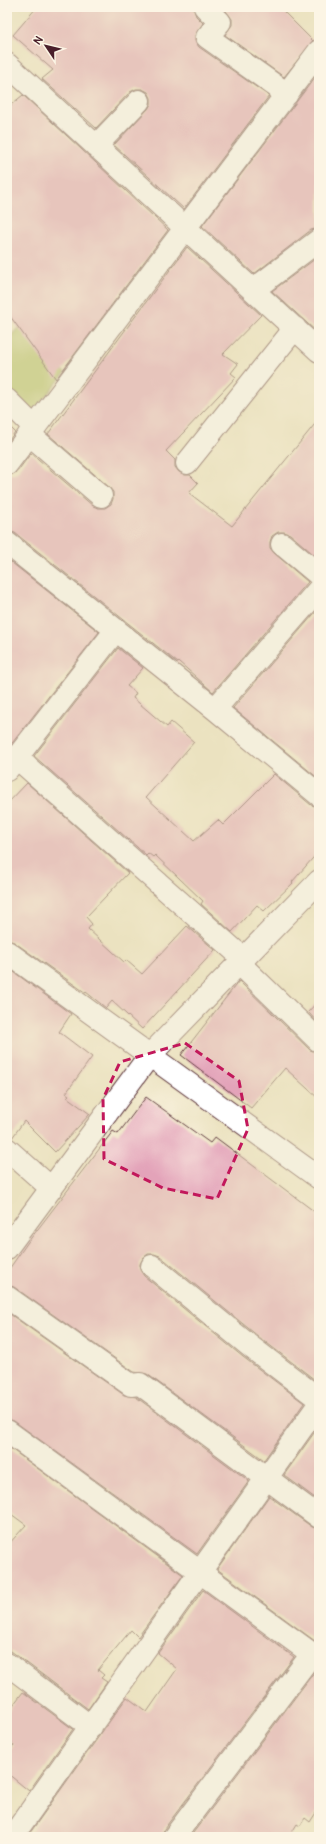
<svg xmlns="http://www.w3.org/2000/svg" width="326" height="1844" font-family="Pangolin,sans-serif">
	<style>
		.green { fill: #b0be61; stroke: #7d6e46 }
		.building { fill: #e3a3b9 }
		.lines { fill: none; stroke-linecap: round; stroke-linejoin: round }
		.minor-casing { stroke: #623c41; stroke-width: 24 }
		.minor { stroke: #fff; stroke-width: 22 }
		.marked { fill: none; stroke: #c2185b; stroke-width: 3; stroke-dasharray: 8 5; stroke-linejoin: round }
	</style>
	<rect width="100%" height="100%" fill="#fcf5e5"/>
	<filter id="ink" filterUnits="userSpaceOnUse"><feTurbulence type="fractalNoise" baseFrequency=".025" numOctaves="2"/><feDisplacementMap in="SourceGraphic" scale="8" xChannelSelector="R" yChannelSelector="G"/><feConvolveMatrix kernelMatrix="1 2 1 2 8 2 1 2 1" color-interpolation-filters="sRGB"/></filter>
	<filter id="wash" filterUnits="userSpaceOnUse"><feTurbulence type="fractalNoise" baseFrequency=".012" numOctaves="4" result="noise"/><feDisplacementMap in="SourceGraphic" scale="16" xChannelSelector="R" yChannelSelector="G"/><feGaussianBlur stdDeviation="0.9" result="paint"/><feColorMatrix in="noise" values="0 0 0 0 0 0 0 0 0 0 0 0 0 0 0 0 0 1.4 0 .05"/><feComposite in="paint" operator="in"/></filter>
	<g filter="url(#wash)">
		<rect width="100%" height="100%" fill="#ebe2c0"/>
		<!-- green -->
		<path class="green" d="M 19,327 L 65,373 L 33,412 L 7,387 L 7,340 Z"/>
		<g id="blocks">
			<!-- building -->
			<path class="building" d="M 37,7 L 193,7 L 196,16 L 203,23 L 195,35 L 195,41 L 199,47 L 269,96 L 184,209 L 114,145 L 148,109 L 151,104 L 151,98 L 148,92 L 142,89 L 136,89 L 130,92 L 96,128 L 42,79 L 53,70 L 13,35 Z
				M 223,7 L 279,7 L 313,41 L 284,77 L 225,35 L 232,25 L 232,19 Z
				M 319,72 L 319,228 L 311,230 L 254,274 L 202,226 Z
				M 23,95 L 168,230 L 56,379 L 7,312 L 7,108 Z
				M 187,247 L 261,315 L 223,354 L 238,364 L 231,373 L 236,377 L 166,451 L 175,460 L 175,467 L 179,472 L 185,475 L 190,475 L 198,483 L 189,493 L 232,526 L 319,419 L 319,559 L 290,534 L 284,532 L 278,532 L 272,536 L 270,542 L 270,548 L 274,553 L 308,582 L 213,692 L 179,662 L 178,663 L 15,533 L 7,531 L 7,476 L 17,472 L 31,453 L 93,506 L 98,508 L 105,508 L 111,504 L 113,499 L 113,492 L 109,487 L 48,434 Z
				M 319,256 L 319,334 L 272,291 Z
				M 7,424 L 15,432 L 7,443 Z
				M 7,559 L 99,632 L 9,747 L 7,745 Z
				M 319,608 L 319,779 L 233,708 Z
				M 118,648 L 143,668 L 127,686 L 136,693 L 133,698 L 167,727 L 171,722 L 194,742 L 146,797 L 194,841 L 218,820 L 223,825 L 274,774 L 311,805 L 319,807 L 319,851 L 292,882 L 293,883 L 264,911 L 257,905 L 232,932 L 201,904 L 203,901 L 155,855 L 153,857 L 148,853 L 146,855 L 34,756 Z
				M 27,783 L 128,873 L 86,917 L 92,924 L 88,929 L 124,962 L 126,960 L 142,974 L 187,926 L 215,950 L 142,1029 L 112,1001 L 106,1008 L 86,992 L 86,993 L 14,942 L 7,940 L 7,804 Z
				M 7,967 L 71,1014 L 59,1032 L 92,1057 L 66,1093 L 69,1095 L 67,1097 L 90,1114 L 55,1152 L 24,1121 L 12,1138 L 7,1137 Z
				M 239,981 L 310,1050 L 319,1053 L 319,1099 L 285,1068 L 251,1108 L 181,1055 Z
				M 319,1000 L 319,1024 L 308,1012 Z
				M 146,1097 L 210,1143 L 215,1137 L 319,1215 L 319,1383 L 259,1337 L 160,1256 L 154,1254 L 148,1254 L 143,1258 L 140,1264 L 140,1270 L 144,1276 L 243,1357 L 304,1403 L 264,1460 L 147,1374 L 134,1372 L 14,1287 L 7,1285 L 7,1272 L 28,1242 L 113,1131 L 118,1134 Z
				M 7,1312 L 124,1395 L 136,1397 L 249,1481 L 197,1554 L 14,1421 L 7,1419 Z
				M 319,1426 L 319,1501 L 284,1475 Z
				M 7,1446 L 183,1575 L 138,1637 L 131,1630 L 98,1670 L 104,1675 L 101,1678 L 107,1682 L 88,1709 L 7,1648 L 7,1546 L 26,1525 L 7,1511 Z
				M 269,1496 L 312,1527 L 319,1529 L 319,1644 L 217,1569 Z
				M 203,1590 L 294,1657 L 164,1829 L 162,1837 L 27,1837 L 127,1697 L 147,1712 L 177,1669 L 158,1653 Z
				M 315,1671 L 319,1671 L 319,1808 L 310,1822 L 305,1818 L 300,1826 L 297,1824 L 289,1837 L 190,1837 Z
				M 23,1692 L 73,1729 L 29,1791 L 7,1773 L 7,1754 L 14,1745 L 7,1739 L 7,1713 Z"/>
		</g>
	</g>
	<g filter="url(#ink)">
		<use href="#blocks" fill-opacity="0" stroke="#623c41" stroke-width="1"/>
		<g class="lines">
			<!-- minor casing -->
			<g class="minor-casing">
				<path id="minor" d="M 205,7 L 220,22 L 207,37 L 287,94
					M 7,64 L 319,351
					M 96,146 L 139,101
					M 253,290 L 319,240
					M 7,400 L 27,420 L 36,426
					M 29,434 L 101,496
					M 187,463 L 295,328
					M 7,464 L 319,51
					M 7,543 L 215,709 L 319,795
					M 282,544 L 319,575
					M 215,709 L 319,589
					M 17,758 L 244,959
					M 7,770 L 116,630
					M 7,952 L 319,1178
					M 240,964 L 319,1041
					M 7,1149 L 51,1188
					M 7,1248 L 150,1055 L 319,881
					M 152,1266 L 251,1347 L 319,1399
					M 7,1297 L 131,1385 L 140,1384 L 319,1517
					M 7,1431 L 319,1659
					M 7,1664 L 91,1727
					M 12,1837 L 319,1404
					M 174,1837 L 312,1654"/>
			</g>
			<!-- minor -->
			<use href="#minor" class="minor"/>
		</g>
	</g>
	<!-- marked area -->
	<path d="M0 0H326V1844H0ZM 185,1043 L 239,1081 L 248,1129 L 217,1199 L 163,1188 L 104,1159 L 103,1099 L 120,1062 Z" fill="#ebe2c0" fill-opacity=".55" fill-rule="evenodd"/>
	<path class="marked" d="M 185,1043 L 239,1081 L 248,1129 L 217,1199 L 163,1188 L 104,1159 L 103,1099 L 120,1062 Z"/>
	<!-- margin -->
	<rect width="326" height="1844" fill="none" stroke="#fcf5e5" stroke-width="24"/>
	<!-- north arrow -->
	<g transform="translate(46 46) rotate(305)" stroke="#fcf5e5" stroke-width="3" paint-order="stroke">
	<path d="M0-3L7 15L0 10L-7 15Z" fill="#4a1f2b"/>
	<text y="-6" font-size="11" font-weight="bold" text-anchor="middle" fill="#4a1f2b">N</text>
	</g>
</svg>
